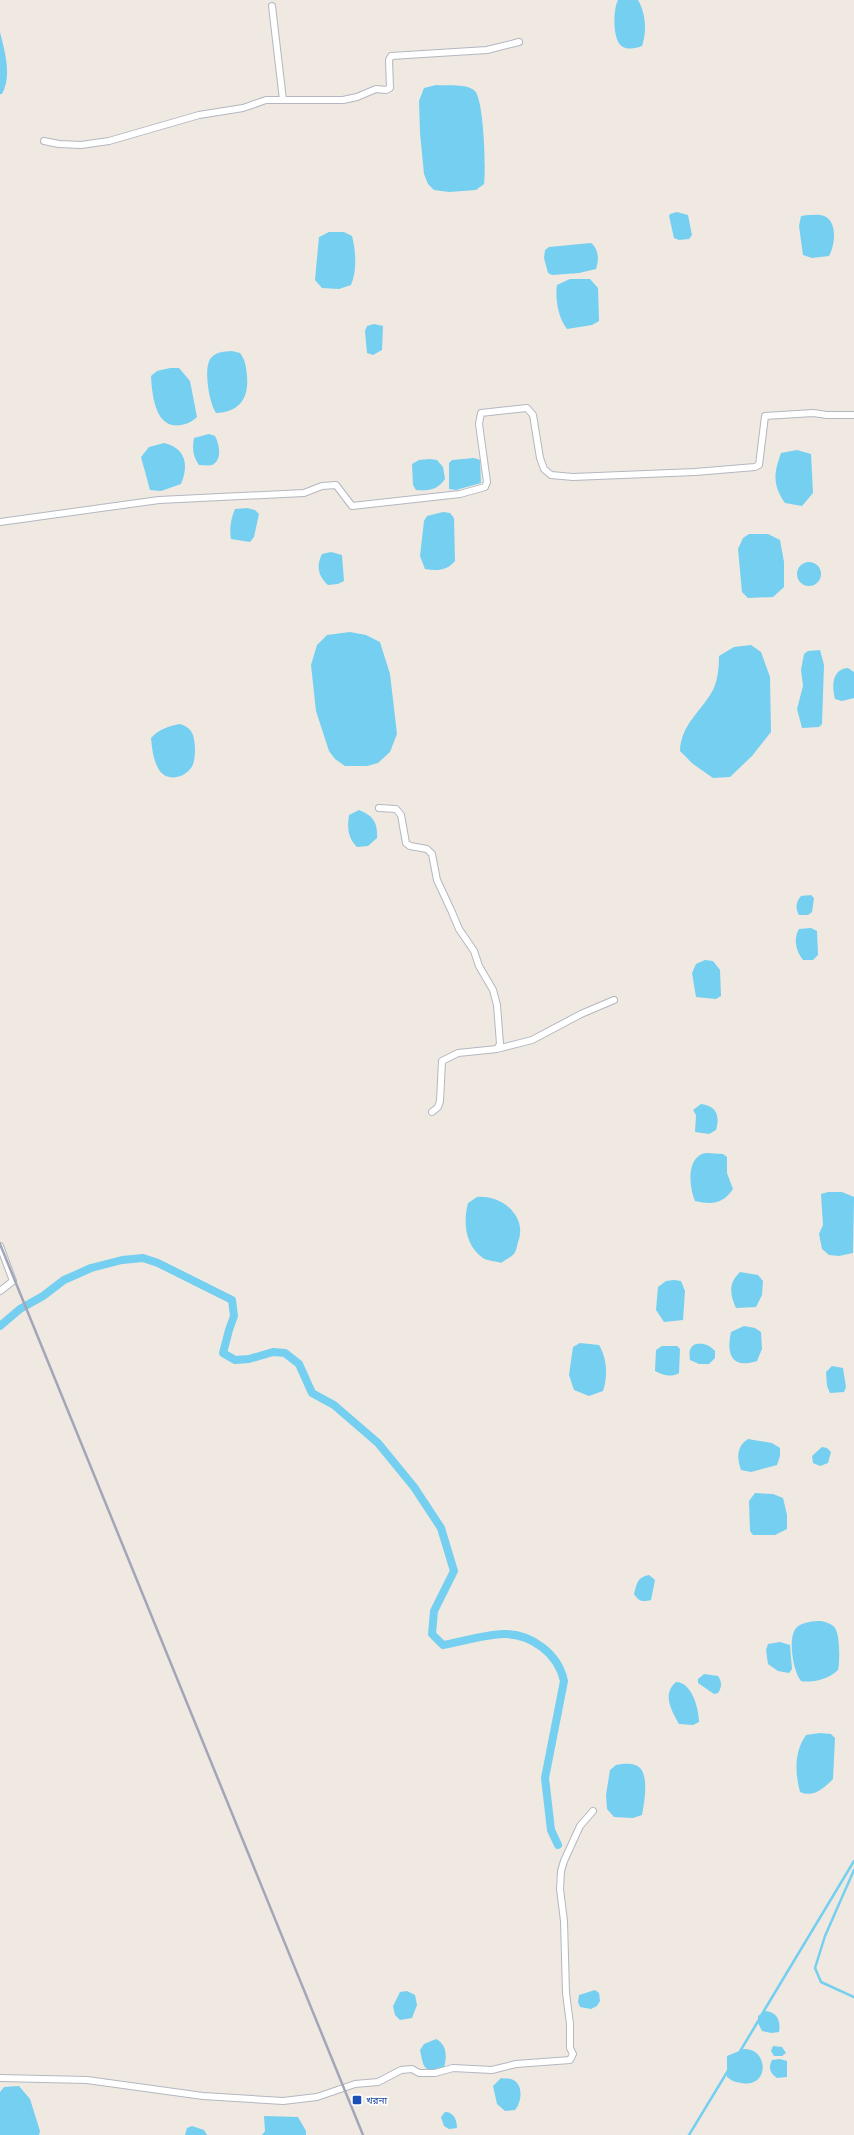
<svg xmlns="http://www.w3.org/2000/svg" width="854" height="2135" font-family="Barlow,'Noto Sans Bengali',sans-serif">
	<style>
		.water { fill: #75cff0 }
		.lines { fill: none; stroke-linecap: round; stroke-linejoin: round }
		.stream { stroke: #75cff0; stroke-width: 2.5 }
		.canal { stroke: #75cff0; stroke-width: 8 }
		.minor-casing { stroke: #b4b7c1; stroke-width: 8 }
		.minor { stroke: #fff; stroke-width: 6 }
		.rail { stroke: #a3a6b8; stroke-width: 2.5 }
		.transit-dot { fill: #1a4fb4; stroke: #fff; stroke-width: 1.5 }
		.labels { text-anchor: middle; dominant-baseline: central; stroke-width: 3.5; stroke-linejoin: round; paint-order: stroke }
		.transit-label { font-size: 10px; fill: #164399; stroke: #fff; text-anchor: start }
	</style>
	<rect width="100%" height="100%" fill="#efe9e1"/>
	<!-- water -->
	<path class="water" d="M 618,0 L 638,0 C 646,14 647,31 642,46 C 636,48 630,50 623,47 C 612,42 613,9 618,0 Z
		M 0,32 C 5,52 12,76 2,94 L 0,94 Z
		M 436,85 C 446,86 467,83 475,91 C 484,101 486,169 484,184 L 476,190 L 449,192 L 434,190 L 428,184 L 424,174 L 420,133 L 419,101 L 424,88 Z
		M 677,212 L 688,215 L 692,235 L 689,239 L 679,240 L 674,238 L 669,216 L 670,214 Z
		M 808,215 C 813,215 820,214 824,216 C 838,221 835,246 829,256 L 812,258 L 803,255 L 799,226 L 801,216 Z
		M 329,232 L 344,232 L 352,236 C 356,251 357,271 351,285 L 339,289 L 322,288 L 315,280 L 319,237 Z
		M 591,243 C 599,249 599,260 596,269 L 579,273 L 552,275 L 548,273 L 544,258 L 545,250 L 549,247 Z
		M 570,279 L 590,279 L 598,288 L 599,321 L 592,325 L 567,329 C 558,318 555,298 557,285 Z
		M 374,324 L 383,326 L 382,350 L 373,355 L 367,353 L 365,331 L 367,326 Z
		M 232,351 L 240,353 C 246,361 246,367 247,376 C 249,399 239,412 216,413 C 209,403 203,367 211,358 C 217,351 224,352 232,351 Z
		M 170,368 L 179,368 L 190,381 L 197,417 C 191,422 188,424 181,425 C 155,430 152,394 151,376 L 157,371 Z
		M 209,434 L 215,436 C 219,443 223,460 212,465 C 208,466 203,465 199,465 C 193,457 192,448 194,438 Z
		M 164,443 C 186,448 189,465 181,484 L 161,491 L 150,490 L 141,457 L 149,447 Z
		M 797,450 L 811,454 L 813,493 L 802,506 L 785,503 C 772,484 774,473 781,453 Z
		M 474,458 L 480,460 L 481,483 L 456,490 L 449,489 L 449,463 L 452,460 Z
		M 430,459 L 437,460 L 443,467 L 445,479 C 437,490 430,491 416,490 L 413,485 L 412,464 L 419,460 Z
		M 247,508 L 255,510 L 259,514 L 254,537 L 250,542 L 231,539 C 229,529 231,518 235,509 Z
		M 443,512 L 450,513 L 454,518 L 455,561 C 447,571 436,571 425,569 L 420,556 L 424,521 L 427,516 Z
		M 749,534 L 768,534 L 780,540 L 784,562 L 784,587 L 773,597 L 748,598 L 742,592 L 738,549 L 743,538 Z
		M 331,552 L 342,555 L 344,581 L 338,584 L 328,585 C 318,576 316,566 322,554 Z
		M797 574a12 12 0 1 1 24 0a12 12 0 1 1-24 0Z
		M 350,632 L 366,635 L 380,642 L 390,674 L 397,734 L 390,752 L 378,763 L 367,766 L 345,766 L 335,759 L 329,751 L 316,711 L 311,665 L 317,645 L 327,635 Z
		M 751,645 L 761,652 L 770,677 L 771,732 L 752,756 L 730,777 L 713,778 L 693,764 L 680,751 C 681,724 701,712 713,690 C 718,680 719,666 719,656 L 734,647 Z
		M 820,650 L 824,665 L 822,724 L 819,727 L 802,728 L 797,709 L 803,686 L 801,670 L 804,654 L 808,651 Z
		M 848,668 L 854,672 L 854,698 L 842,701 L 835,699 C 832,688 831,669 848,668 Z
		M 180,724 C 192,728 194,734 195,747 C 195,753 195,763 191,768 C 183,779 165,782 158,768 C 153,759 152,748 151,738 C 159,729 169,726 180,724 Z
		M 359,810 C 373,816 378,822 377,838 L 368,846 L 357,847 C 348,838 347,828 349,815 Z
		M 811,895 L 814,898 L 812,912 L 808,915 L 799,915 C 795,908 796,902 801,896 Z
		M 811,928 L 817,931 L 818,955 L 813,960 L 803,960 C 796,951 793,939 799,929 Z
		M 705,960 L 713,961 L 720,970 L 721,996 L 716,999 L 696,997 L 692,973 L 696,964 Z
		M 701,1104 C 717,1106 720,1116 716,1130 L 709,1134 L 695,1132 L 696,1115 L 693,1110 Z
		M 706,1153 L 723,1154 L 727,1157 L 727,1173 L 733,1189 C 723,1204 712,1205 695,1201 C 689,1187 686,1156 706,1153 Z
		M 828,1192 L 842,1192 L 854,1197 L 853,1253 L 839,1256 L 829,1255 L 822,1249 L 819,1234 L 823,1225 L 821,1194 Z
		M 477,1197 C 502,1195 528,1216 518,1242 C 517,1246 516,1251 514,1254 C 511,1257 505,1260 501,1263 C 496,1261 487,1261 483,1258 C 465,1245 463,1223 468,1203 Z
		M 740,1272 L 758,1275 L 763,1281 L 762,1295 L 756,1307 L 736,1308 C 730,1295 728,1283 740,1272 Z
		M 674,1280 L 681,1281 L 685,1291 L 683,1320 L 664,1322 L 656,1310 L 658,1287 L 666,1281 Z
		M 744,1326 L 755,1328 L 761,1332 L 762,1349 L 757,1361 C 732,1369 726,1355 731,1332 Z
		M 580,1343 L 599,1345 C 607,1358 608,1376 603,1391 L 589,1396 L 574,1390 L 569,1375 L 573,1347 Z
		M 696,1344 C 705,1343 709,1345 715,1351 L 715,1358 L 709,1364 L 699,1364 L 690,1360 C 689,1352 689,1347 696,1344 Z
		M 662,1346 L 677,1346 L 680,1349 L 679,1373 C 671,1378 663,1375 655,1371 L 656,1350 Z
		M 832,1366 L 843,1368 L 846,1387 L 844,1392 L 830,1393 L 827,1386 L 826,1372 Z
		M 748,1439 L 772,1443 L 780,1448 L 780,1456 L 777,1465 L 751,1472 L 741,1470 C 737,1458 736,1447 748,1439 Z
		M 822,1447 L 827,1448 L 831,1452 L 828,1463 L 820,1466 L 813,1463 L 812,1456 Z
		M 755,1493 L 773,1494 L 783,1498 L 787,1515 L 787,1529 L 775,1535 L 753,1535 L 750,1531 L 749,1501 Z
		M 649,1575 L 655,1580 L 651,1600 C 643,1602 639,1602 634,1594 C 637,1584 637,1577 649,1575 Z
		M 821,1621 C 826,1622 832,1624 835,1628 C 840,1635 840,1662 838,1670 C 828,1679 815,1683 801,1681 C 793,1672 787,1636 797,1627 C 803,1622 813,1621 821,1621 Z
		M 780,1642 L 790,1645 L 792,1669 L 789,1673 L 778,1671 L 768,1664 L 766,1650 L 768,1644 Z
		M 704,1674 L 718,1676 C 722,1682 722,1687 718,1693 L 714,1694 L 698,1683 L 698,1679 Z
		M 676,1682 C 692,1682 699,1709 699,1722 L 693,1725 L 679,1724 C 671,1710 662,1694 676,1682 Z
		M 820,1733 L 831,1734 L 835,1738 L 833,1779 C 824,1788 814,1798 800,1792 C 795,1773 794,1752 806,1735 Z
		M 616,1765 C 622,1764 629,1763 635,1765 C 651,1769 644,1804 642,1815 L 633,1818 L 614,1817 L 607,1809 L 606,1795 L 610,1770 Z
		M 595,1990 L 599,1993 L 600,2001 L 597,2006 L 591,2009 L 580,2007 L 578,2002 L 579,1995 Z
		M 407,1991 L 415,1995 L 417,2005 L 412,2018 L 400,2020 L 395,2015 L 393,2006 L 400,1992 Z
		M 765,2011 C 777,2012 781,2020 779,2032 L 771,2033 L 762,2031 L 758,2023 L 758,2016 Z
		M 436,2039 C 448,2045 447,2059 443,2071 C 423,2071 424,2069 420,2050 L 424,2044 Z
		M 773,2046 L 782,2047 L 786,2053 L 782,2056 L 774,2056 L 771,2051 Z
		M 744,2049 C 769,2048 770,2089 741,2083 C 735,2082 732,2081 727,2077 L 727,2056 Z
		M 780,2059 L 787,2061 L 787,2077 L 777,2078 C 770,2073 768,2068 772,2060 Z
		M 501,2078 C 504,2079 508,2078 511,2079 C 524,2083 522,2102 515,2110 L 505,2111 L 497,2104 L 493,2086 Z
		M 19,2086 L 30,2099 L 40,2131 L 39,2135 L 0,2135 L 0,2092 L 4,2087 Z
		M 445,2112 C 454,2112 457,2120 457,2128 L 449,2129 L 444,2126 L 441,2117 Z
		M 264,2116 L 298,2117 L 306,2131 L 306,2135 L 262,2135 L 265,2131 Z
		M 192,2126 L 204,2130 L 207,2135 L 185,2135 L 187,2128 Z"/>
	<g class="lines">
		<!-- stream -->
		<path class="stream" d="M 854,1870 L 825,1936 L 815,1968 L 821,1982 L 854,1997
			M 762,2014 L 854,1861
			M 739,2053 L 760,2018
			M 689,2135 L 729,2069"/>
		<!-- canal -->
		<path class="canal" d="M 0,1326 L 20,1309 L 43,1296 L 64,1280 L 91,1268 L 122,1260 L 143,1258 L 158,1263 L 232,1300 L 234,1316 L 229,1330 L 223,1353 L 235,1360 L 249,1359 L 273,1352 L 285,1353 L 299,1364 L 312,1393 L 334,1405 L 378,1443 L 414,1487 L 441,1528 L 454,1571 L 434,1611 L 432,1634 L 443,1645 C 461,1642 486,1634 504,1634 C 531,1634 558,1653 564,1681 L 545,1778 L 551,1830 L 558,1845"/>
		<!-- minor casing -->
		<g class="minor-casing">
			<path id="minor" d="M 272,6 L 283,100
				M 44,141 L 59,144 L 81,145 L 109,141 L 199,115 L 243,108 L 266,100 L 343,100 L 357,97 L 376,89 L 386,90 L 390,88 L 389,60 L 391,56 L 487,50 L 519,42
				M 0,522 L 159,500 L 304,493 L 322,486 L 336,485 L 352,506 L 460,494 L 485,487 L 487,482 L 479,424 L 481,413 L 527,408 L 533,415 L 540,458 L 544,469 L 551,475 L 573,477 L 695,472 L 755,467 L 759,465 L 765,416 L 813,413 L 827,415 L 854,415
				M 379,808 L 396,809 L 401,815 L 406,843 L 410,846 L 427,849 L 432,854 L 437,880 L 451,910 L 459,929 L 474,951 L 479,966 L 493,990 L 497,1005 L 500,1044 L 497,1049 L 458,1053 L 442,1061 L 440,1101 L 438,1107 L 432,1112
				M 497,1049 L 532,1040 L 581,1014 L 614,1000
				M 0,1246 L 13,1281 L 0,1291
				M 0,2078 L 87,2080 L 203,2096 L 283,2101 L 317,2097 L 355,2084 L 378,2082 L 401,2070 L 412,2069 L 419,2073 L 435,2073 L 453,2068 L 492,2070 L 516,2064 L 570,2060 L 573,2054 L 570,2048 L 570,2024 L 566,1993 L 564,1921 L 560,1889 L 561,1871 L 564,1861 L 580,1826 L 593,1811"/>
		</g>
		<!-- minor -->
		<use href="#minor" class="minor"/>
		<!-- rail -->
		<path class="rail" d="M 0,1244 L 363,2135"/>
	</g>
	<!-- markers -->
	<rect class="transit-dot" x="352" y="2095" width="10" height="10" rx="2"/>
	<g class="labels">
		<!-- transit labels -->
		<g class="transit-label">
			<text x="366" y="2100">খরনা</text>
		</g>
	</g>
</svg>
